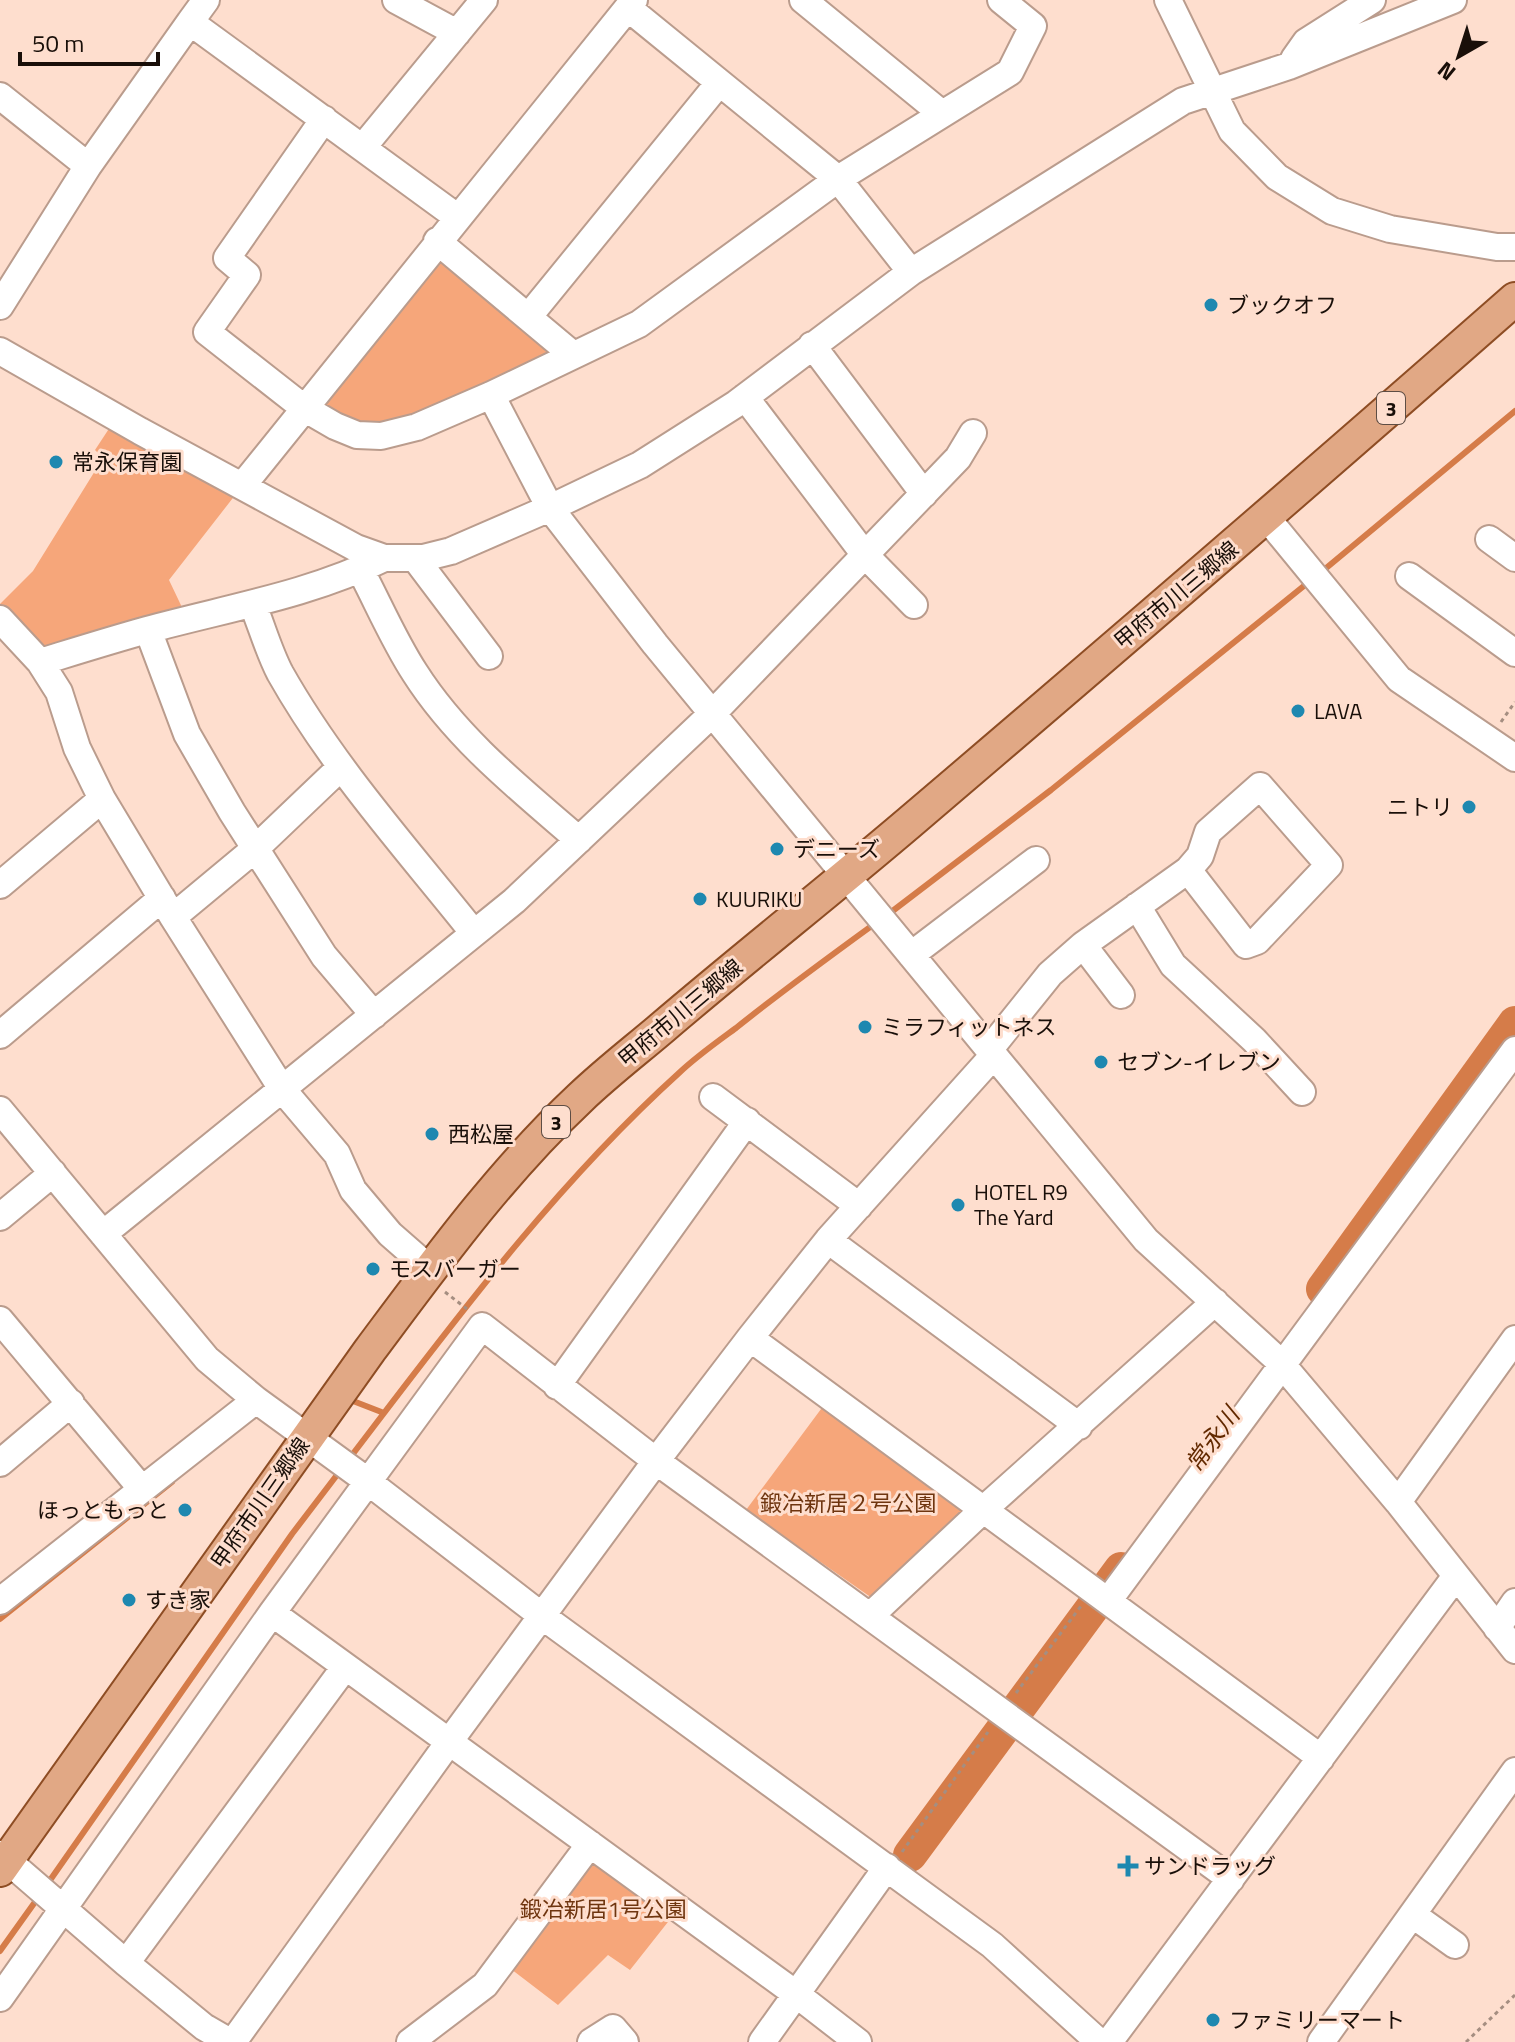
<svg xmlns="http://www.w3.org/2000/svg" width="1515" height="2042" font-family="'Titillium Web','Noto Sans JP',sans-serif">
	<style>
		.green { fill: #f6a67a }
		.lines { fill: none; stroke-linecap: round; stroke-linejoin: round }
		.stream { stroke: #d57c49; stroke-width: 6 }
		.river { stroke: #d57c49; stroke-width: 34 }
		.minor-casing { stroke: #ba9c8d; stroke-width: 30 }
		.major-casing { stroke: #8e4d24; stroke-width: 36 }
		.path { stroke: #a58e81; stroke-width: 3; stroke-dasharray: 4 4; stroke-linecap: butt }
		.minor { stroke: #fff; stroke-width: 26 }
		.major { stroke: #e1a885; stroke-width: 32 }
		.poi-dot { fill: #1e88b0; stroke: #fedece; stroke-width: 3 }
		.labels { text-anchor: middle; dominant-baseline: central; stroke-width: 6; stroke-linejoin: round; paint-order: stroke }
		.shield { fill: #fedece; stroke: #5e4d44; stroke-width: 2 }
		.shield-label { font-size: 20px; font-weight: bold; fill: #190f09 }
		.poi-label { font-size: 22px; fill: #190f09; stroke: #fedece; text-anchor: start }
		.street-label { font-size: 22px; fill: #190f09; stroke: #fedece }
		.park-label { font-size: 22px; fill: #6f350f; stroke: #fedece }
		.water-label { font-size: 24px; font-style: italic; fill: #622900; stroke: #fedece }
	</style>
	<rect width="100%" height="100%" fill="#fedece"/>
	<!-- green -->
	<path class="green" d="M 437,241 L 572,354 L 381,436 L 304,408 Z
		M 116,418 L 243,485 L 169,580 L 188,620 L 40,662 L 0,619 L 0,604 L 33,571 L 103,458 L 95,450 Z
		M 824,1405 L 969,1512 L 872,1598 L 746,1510 Z
		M 590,1844 L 679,1908 L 630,1970 L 608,1955 L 558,2005 L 507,1966 Z"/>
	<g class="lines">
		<!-- stream -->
		<path class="stream" d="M 1319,574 L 1515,411
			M 886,916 L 1051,790 L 1310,581
			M 353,1401 L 384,1413
			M 349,1459 C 452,1324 553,1187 679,1073 C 697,1056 717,1042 736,1028 C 782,991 829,957 877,922
			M 0,1619 L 172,1482
			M 46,1886 L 292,1534 L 340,1471
			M 0,1951 L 40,1895"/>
		<!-- river -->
		<path class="river" d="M 1323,1289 L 1515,1023
			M 910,1855 L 1121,1569"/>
		<!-- minor casing -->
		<g class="minor-casing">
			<path id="minor" d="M 206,0 L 190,22 L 457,217
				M 396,0 L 457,33
				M 803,0 L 941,113
				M 1168,0 L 1232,131 L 1277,177 L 1332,211 L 1390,229 L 1497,247 L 1515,247
				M 628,8 L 838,179 L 911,272
				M 1294,59 L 1306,42 L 1372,0
				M 0,96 L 88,166
				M 324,119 L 227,258 L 247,275 L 207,332 L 304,408 L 335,426 L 357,435 L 381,436 L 417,427 L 491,395 L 639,324 L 838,179 L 1010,72 L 1033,26 L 1001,0
				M 363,147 L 484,0
				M 437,241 L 572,354
				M 0,306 L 88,166 L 190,22
				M 529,316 L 719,83
				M 812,345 L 924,494
				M 0,351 L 140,431 L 356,548 L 384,558 L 423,558 L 451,551 L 550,508 L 640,465 L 736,404 L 911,272 L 1183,101 L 1289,66 L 1453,0
				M 491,395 L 550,508 L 655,644 L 1146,1240 L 1279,1361 L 1398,1502 L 1515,1650
				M 745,397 L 865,555 L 914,605
				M 243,485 L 634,0
				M 1266,517 L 1399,679 L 1515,758
				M 1489,539 L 1515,558
				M 415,558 L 489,656
				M 360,569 C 378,603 394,641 415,673 C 457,739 520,789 579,840
				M 1409,576 L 1515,653
				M 253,605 C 262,627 269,652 280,673 C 333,767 406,848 473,932
				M 0,619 L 40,662 L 59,692 L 77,748 L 102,799 L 173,917 L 282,1089 L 337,1154 L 353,1190 L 390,1234 L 430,1269
				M 148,630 L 187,734 L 232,812 L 324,956 L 374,1015
				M 40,662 C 76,651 111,640 147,630 C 227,608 309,595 384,558
				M 0,885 L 102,799
				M 1137,906 L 1173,965 L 1254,1040 L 1302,1092
				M 173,917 L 256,848 L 341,767
				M 1083,945 L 1121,995
				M 911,955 L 1036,860
				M 0,1035 L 162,898
				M 989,1050 L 1050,974 L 1083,945 L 1188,870 L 1246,945 L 1257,941 L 1329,865 L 1260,786 L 1208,832 L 1200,856 L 1188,870
				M 713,1097 L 859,1206
				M 0,1110 L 207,1359 L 256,1400 L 362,1477 L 542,1616 L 992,1945 L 1099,2042
				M 0,1217 L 53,1173
				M 103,1234 L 514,901 L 713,713 L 958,458 L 973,433
				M 828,1240 L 1079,1426
				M 0,1320 L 141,1488
				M 750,1338 L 1321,1758
				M 557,1386 L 747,1121
				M 0,1463 L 71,1403
				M 1398,1502 L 1515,1339
				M 0,1601 L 256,1400
				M 1108,1601 L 1515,1050
				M 272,1613 L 796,1994 L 858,2042
				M 870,1616 L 984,1509 L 1215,1302
				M 1497,1628 L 1515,1602
				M 0,1854 L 126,1963 L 204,2027 L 230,2042
				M 1413,1915 L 1455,1945
				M 126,1963 L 345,1667
				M 0,1998 L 272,1613 L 482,1326 L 656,1461 L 1231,1879
				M 233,2042 L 449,1742 L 656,1461 L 750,1338 L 828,1240 L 994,1055
				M 410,2042 L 485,1985 L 590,1844
				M 591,2042 L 613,2028 L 625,2042
				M 762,2042 L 887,1867
				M 1109,2042 L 1456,1576
				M 1321,2042 L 1515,1771"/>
		</g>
		<!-- major casing -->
		<g class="major-casing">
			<path id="major" d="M 0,1870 L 370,1350 C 435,1263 500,1173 580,1098 C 606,1073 636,1050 663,1027 C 745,957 829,891 910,822 C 1113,649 1315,475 1515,299"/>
		</g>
		<!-- path -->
		<path class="path" d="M 1501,722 L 1515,702
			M 445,1292 L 467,1309
			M 1016,1693 L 1081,1606
			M 902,1852 L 988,1732
			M 1466,2042 L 1515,1995"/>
		<!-- minor -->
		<use href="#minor" class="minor"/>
		<!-- major -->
		<use href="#major" class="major"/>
	</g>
	<!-- markers -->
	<g class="poi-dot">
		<circle cx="1211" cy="305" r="8"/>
		<circle cx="56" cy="462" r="8"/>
		<circle cx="1298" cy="711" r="8"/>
		<circle cx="1469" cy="807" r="8"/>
		<circle cx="777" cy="849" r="8"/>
		<circle cx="700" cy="899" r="8"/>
		<circle cx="865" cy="1027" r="8"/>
		<circle cx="1101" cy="1062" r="8"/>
		<circle cx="432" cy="1134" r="8"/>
		<circle cx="958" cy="1205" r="8"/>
		<circle cx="373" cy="1269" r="8"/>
		<circle cx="185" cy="1510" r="8"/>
		<circle cx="129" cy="1600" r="8"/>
		<path d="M1124 1854h8v8h8v8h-8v8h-8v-8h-8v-8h8z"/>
		<circle cx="1213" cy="2020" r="8"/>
	</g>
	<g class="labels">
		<!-- shield labels -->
		<g class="shield">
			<rect x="1377" y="392" width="28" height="32" rx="6"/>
			<rect x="542" y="1106" width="28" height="32" rx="6"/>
		</g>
		<g class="shield-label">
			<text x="1391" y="408">3</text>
			<text x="556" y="1122">3</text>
		</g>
		<!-- poi labels -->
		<g class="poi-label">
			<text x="1227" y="305">ブックオフ</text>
			<text x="72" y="462">常永保育園</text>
			<text x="1314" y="711">LAVA</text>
			<text x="1453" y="807" text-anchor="end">ニトリ</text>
			<text x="793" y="849">デニーズ</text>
			<text x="716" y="899">KUURIKU</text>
			<text x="881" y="1027">ミラフィットネス</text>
			<text x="1117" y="1062">セブン-イレブン</text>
			<text x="448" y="1134">西松屋</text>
			<text x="974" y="1192">HOTEL R9<tspan x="974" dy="25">The Yard</tspan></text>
			<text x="389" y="1269">モスバーガー</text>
			<text x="169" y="1510" text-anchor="end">ほっともっと</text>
			<text x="145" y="1600">すき家</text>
			<text x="1144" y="1866">サンドラッグ</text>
			<text x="1229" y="2020">ファミリーマート</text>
		</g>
		<!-- street labels -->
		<g class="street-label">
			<text transform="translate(1176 595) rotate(-40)">甲府市川三郷線</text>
			<text transform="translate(680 1013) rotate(-40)">甲府市川三郷線</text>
			<text transform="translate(260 1503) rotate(-55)">甲府市川三郷線</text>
		</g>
		<!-- park labels -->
		<g class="park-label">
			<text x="848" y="1503">鍛冶新居２号公園</text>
			<text x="603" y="1909">鍛冶新居1号公園</text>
		</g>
		<!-- water labels -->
		<g class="water-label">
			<text transform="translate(1212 1439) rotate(-54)">常永川</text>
		</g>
	</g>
	<!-- north arrow -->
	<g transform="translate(1459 56) rotate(219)" stroke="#fedece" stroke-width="6" paint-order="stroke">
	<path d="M0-6L14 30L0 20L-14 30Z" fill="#190f09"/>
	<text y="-12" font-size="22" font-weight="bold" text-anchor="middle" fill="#190f09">N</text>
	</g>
	<!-- scale -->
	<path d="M20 52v12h138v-12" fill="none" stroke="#190f09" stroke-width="4"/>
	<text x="32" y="52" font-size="24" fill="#190f09" stroke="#fedece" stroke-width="6" paint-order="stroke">50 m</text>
</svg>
